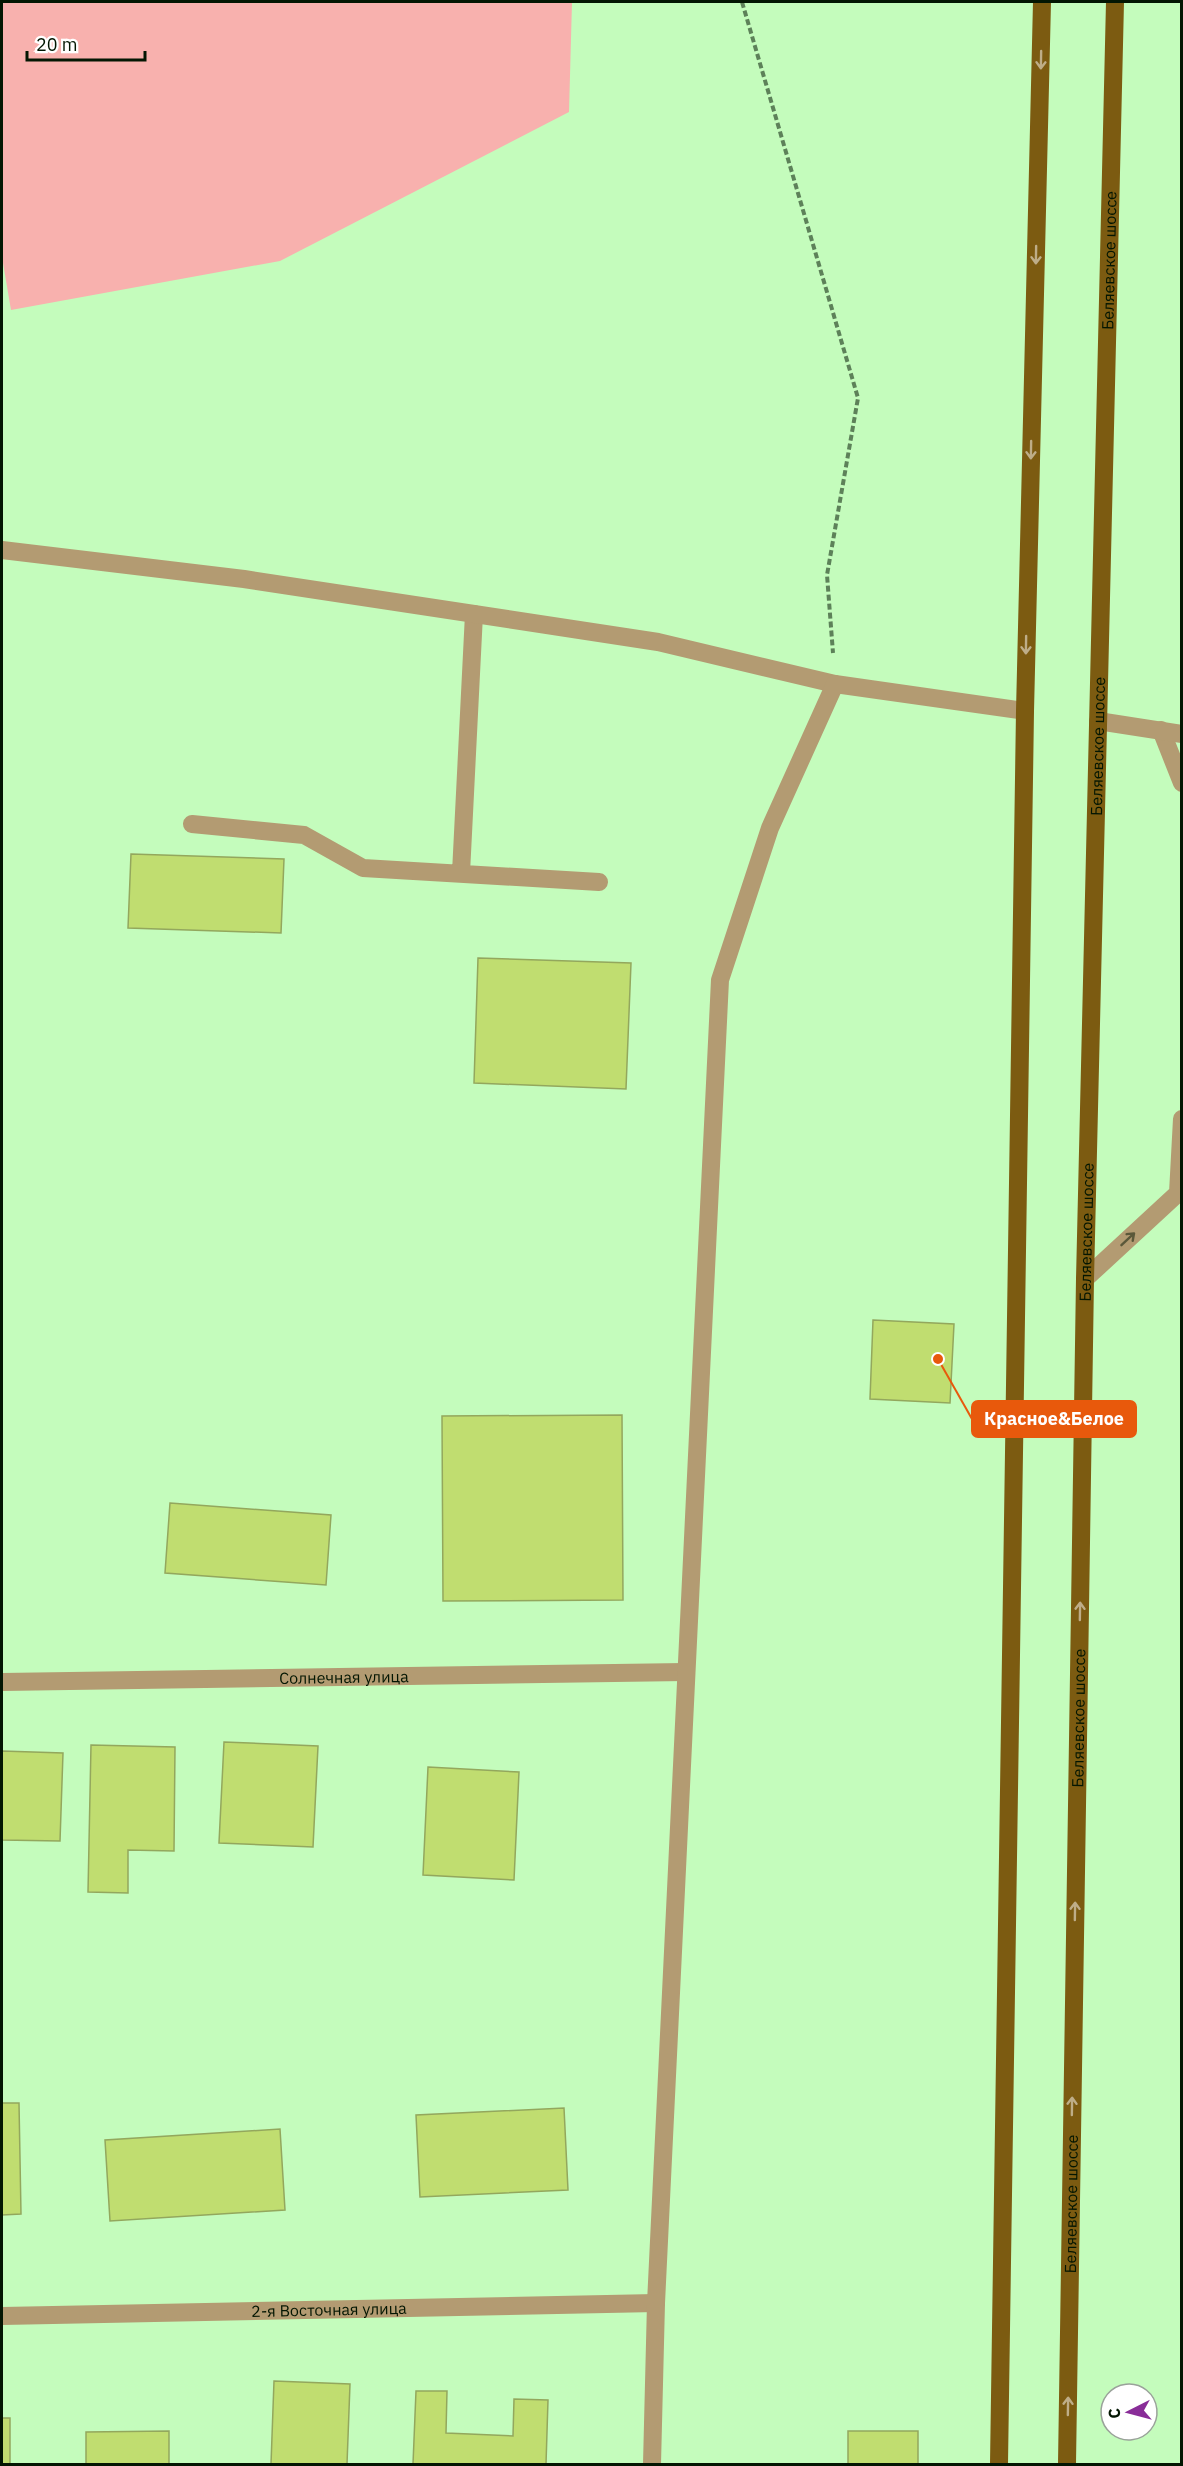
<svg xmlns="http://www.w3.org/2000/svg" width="1183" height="2466" font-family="'IBM Plex Sans',sans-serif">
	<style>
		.green { fill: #f8b1ae }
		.building { fill: #c0dd70; stroke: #93a75d; stroke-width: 1.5 }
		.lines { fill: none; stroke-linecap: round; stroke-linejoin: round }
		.path { stroke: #5d8159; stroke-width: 4; stroke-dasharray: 6 3; stroke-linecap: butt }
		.service { stroke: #b39b72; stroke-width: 18 }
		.minor { stroke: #b39b72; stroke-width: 18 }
		.primary { stroke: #7c5b11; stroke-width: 18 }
		.oneway { stroke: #bead88 }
		.oneway2 { stroke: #5b583a }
		.labels { text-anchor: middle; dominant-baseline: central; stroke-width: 6; stroke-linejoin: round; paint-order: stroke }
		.street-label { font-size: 16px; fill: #031602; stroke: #fff }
		.leader { fill: none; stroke: #e8590c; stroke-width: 2 }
		.callout-dot { fill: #e8590c; stroke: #fff; stroke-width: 2 }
		.callout { fill: #e8590c; stroke: #e8590c; stroke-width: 2 }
		.callout-label { font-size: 18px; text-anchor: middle; font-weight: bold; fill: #fff }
	</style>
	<rect width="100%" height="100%" fill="#c4fcbc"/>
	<!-- green -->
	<path class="green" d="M 2,2 L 572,2 L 569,112 L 280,261 L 11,310 L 2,257 Z"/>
	<!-- building -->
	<path class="building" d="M 131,854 L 284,859 L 281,933 L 128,928 Z
		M 478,958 L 631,963 L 626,1089 L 474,1083 Z
		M 873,1320 L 954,1324 L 950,1403 L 870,1399 Z
		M 622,1415 L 623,1600 L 443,1601 L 442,1416 Z
		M 170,1503 L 331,1515 L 326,1585 L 165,1573 Z
		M 224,1742 L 318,1746 L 313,1847 L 219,1843 Z
		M 91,1745 L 175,1747 L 174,1851 L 128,1850 L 128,1893 L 88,1892 Z
		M 2,1751 L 63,1753 L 60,1841 L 2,1840 Z
		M 428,1767 L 519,1772 L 514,1880 L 423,1875 Z
		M 2,2103 L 19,2103 L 21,2214 L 2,2215 Z
		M 564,2108 L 568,2190 L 420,2197 L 416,2115 Z
		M 280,2129 L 285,2210 L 110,2221 L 105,2140 Z
		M 274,2381 L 350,2384 L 347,2464 L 271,2464 Z
		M 416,2391 L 447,2391 L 446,2433 L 513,2436 L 514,2399 L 548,2400 L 546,2464 L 413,2464 Z
		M 2,2418 L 10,2418 L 10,2464 L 2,2464 Z
		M 169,2431 L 169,2464 L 86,2464 L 86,2432 Z
		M 848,2431 L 918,2431 L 918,2464 L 848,2464 Z"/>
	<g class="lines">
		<!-- path -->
		<path class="path" d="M 742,2 L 858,398 L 827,575 L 833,653"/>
		<!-- service -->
		<path class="service" d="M 1161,730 L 1182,783
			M 192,824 L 304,835 L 363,868 L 599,882
			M 461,873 L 474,614
			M 1085,1279 L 1178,1193 L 1182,1119"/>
		<!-- minor -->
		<g class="minor">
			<path d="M 2,550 L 244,579 L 658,642 L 835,684"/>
			<path d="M 1098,721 L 1182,734"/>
			<path id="s1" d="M 2,1682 L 685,1672"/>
			<path id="s2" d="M 2,2316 L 656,2303"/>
			<path d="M 652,2464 L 656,2303 L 720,980 L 770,828 L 835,684 L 1025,711"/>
		</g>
		<!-- primary -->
		<g class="primary">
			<path d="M 999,2464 L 1025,711 L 1042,2"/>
			<path id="s3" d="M 1067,2464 L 1085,1279 L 1115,2"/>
		</g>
	</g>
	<!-- one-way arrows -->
	<defs><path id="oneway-shaft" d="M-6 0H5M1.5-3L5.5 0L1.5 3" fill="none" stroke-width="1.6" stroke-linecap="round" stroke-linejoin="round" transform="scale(1.5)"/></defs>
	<g class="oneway">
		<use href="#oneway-shaft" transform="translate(1041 60) rotate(91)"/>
		<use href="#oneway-shaft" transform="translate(1036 255) rotate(91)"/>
		<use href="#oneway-shaft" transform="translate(1031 450) rotate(91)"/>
		<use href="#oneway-shaft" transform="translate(1026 645) rotate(91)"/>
		<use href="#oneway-shaft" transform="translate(1080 1611) rotate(-89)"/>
		<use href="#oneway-shaft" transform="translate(1075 1911) rotate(-89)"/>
		<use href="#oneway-shaft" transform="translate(1072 2106) rotate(-89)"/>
		<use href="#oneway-shaft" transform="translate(1068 2406) rotate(-89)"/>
	</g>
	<use class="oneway2" href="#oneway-shaft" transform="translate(1128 1239) rotate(-43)"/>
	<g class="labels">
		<!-- street labels -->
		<g class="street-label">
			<text stroke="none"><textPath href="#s3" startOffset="2204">Беляевское шоссе</textPath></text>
			<text stroke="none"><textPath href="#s3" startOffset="1718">Беляевское шоссе</textPath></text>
			<text stroke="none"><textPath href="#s3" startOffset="1232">Беляевское шоссе</textPath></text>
			<text stroke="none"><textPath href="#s1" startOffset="342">Солнечная улица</textPath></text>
			<text stroke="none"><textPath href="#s3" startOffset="746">Беляевское шоссе</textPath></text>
			<text stroke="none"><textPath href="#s3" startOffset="260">Беляевское шоссе</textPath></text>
			<text stroke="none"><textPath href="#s2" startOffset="327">2-я Восточная улица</textPath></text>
		</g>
	</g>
	<!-- callouts -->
	<path class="leader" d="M938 1359L972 1419"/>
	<circle class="callout-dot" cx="938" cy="1359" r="6"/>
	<rect class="callout" x="972" y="1401" width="164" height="36" rx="6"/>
	<g class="callout-label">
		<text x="1054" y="1425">Красное&amp;Белое</text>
	</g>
	<!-- border -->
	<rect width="1183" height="2466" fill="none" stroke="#031602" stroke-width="6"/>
	<!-- north arrow -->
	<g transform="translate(1129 2412) rotate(264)"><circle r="28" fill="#ffffff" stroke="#9aa29a" stroke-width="1.5"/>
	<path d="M0-4.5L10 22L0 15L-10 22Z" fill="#892d98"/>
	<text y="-9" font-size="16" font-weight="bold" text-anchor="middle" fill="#031602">С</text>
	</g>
	<!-- scale -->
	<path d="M27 51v9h118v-9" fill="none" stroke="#031602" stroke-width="3"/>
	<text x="36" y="51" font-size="18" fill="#031602" stroke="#ffffff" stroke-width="4.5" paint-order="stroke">20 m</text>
</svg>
